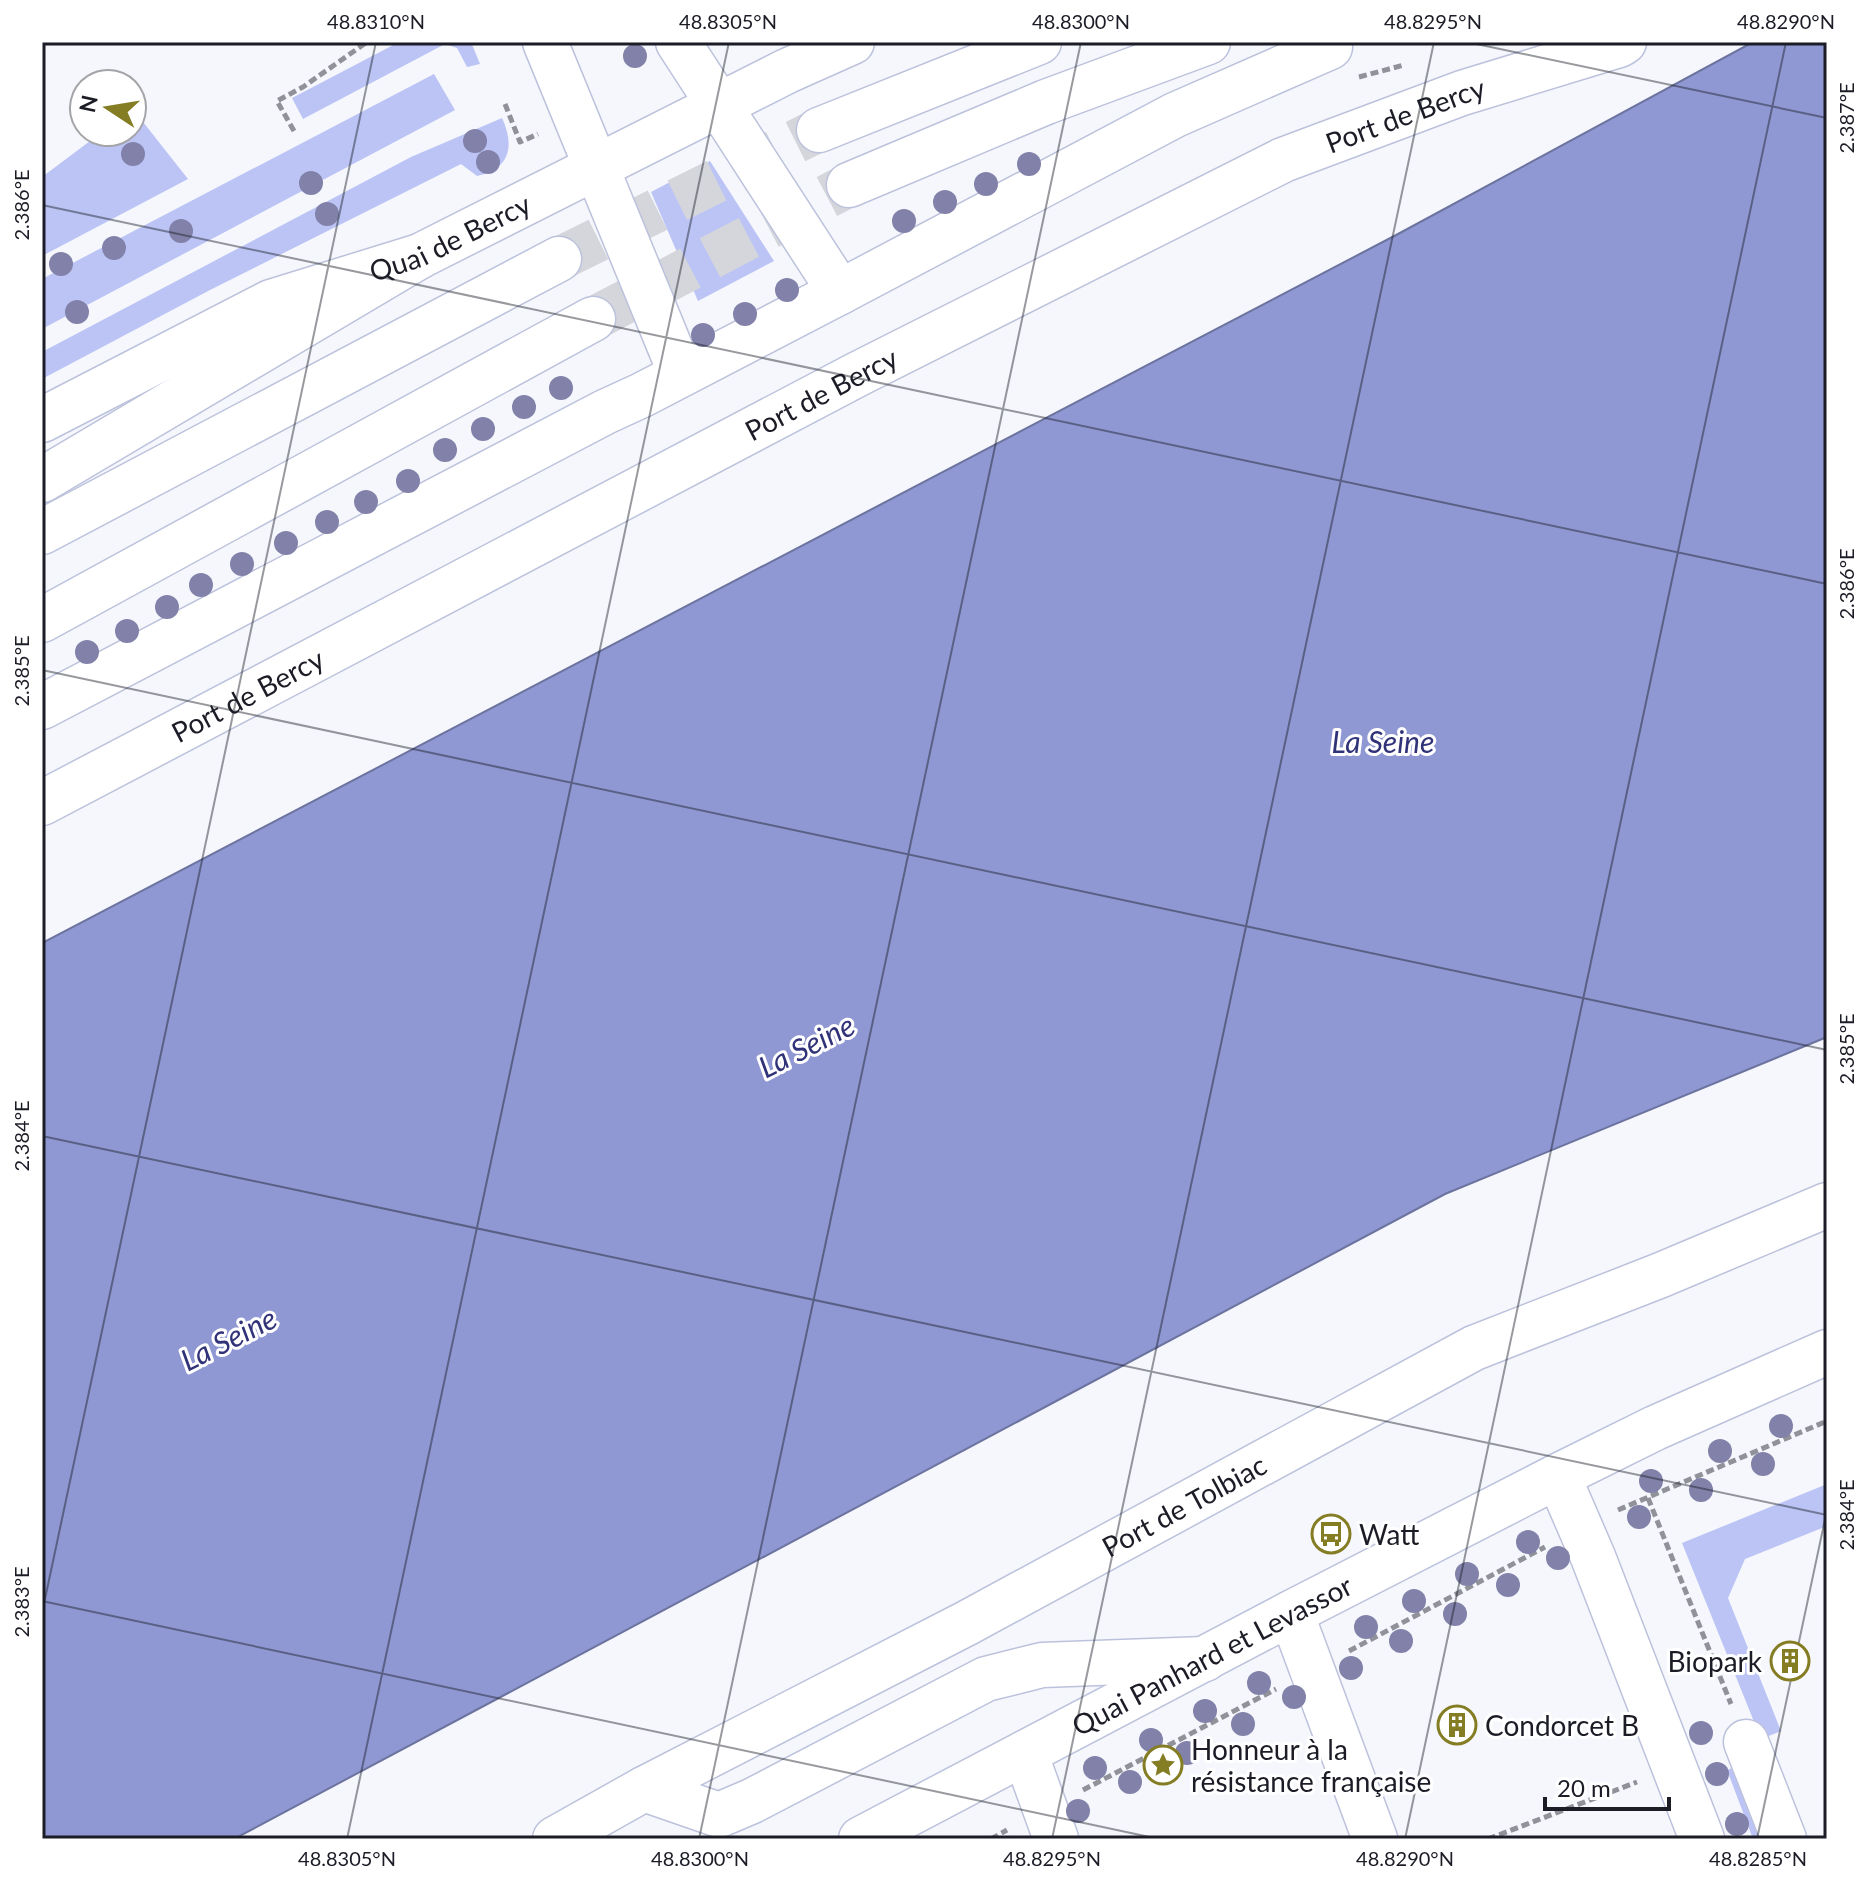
<svg xmlns="http://www.w3.org/2000/svg" width="1869" height="1881" font-family="Lato,sans-serif">
	<style>
		.green { fill: #bbc4f5 }
		.water { fill: #8f98d3; stroke: #6c739f; stroke-width: 2 }
		.lines { fill: none; stroke-linecap: round; stroke-linejoin: round }
		.major-tunnel { stroke: #d4d6dc; stroke-width: 44; stroke-dasharray: 44 22; stroke-linecap: butt }
		.minor-casing { stroke: #bdc2dc; stroke-width: 47 }
		.major-casing { stroke: #bdc2dc; stroke-width: 47 }
		.path { stroke: #909199; stroke-width: 5; stroke-dasharray: 8 4; stroke-linecap: butt }
		.minor { stroke: #fff; stroke-width: 44 }
		.major { stroke: #fff; stroke-width: 44 }
		.tree { fill: #8181a9 }
		.ticks { fill: none; stroke: #1b1c26; stroke-width: 2; stroke-opacity: 0.45 }
		.labels { text-anchor: middle; dominant-baseline: central; stroke-width: 6; stroke-linejoin: round; paint-order: stroke }
		.street-label { font-size: 28px; fill: #1b1c26; stroke: #fff }
		.poi-label { font-size: 28px; fill: #1b1c26; stroke: #fff; text-anchor: start }
		.water-label { font-size: 30px; font-style: italic; fill: #313379; stroke: #fff }
		.neatline { fill: none; stroke: #1b1c26; stroke-width: 3 }
		.ticks-label { font-size: 20px; text-anchor: middle; fill: #1b1c26 }
	</style>
	<rect width="100%" height="100%" fill="#f5f7fc"/>
	<!-- green -->
	<path class="green" d="M 399,42 L 471,42 L 480,64 L 467,67 L 457,48 L 445,44 L 303,119 L 292,98 Z
		M 434,74 L 455,110 L 42,329 L 42,279 Z
		M 132,108 L 188,179 L 42,256 L 42,177 L 102,132 L 132,132 Z
		M 502,118 C 515,146 510,169 477,176 L 461,164 L 210,290 L 42,379 L 42,352 L 411,157 Z
		M 710,161 L 774,261 L 698,301 L 651,192 Z
		M 1827,1484 L 1827,1526 L 1745,1559 L 1728,1598 L 1781,1731 L 1761,1739 L 1682,1543 Z
		M 1732,1768 L 1760,1839 L 1753,1839 L 1727,1770 Z"/>
	<!-- water -->
	<path class="water" d="M 1753,42 L 1827,42 L 1827,1037 L 1445,1194 L 234,1839 L 42,1839 L 42,943 L 1398,234 Z"/>
	<g class="lines">
		<!-- major-tunnel -->
		<path class="major-tunnel" d="M 559,259 L 819,130
			M 593,319 L 849,185"/>
		<!-- minor casing -->
		<g class="minor-casing">
			<g id="minor">
				<path d="M 545,42 L 681,374"/>
				<path d="M 678,42 L 840,292"/>
				<path id="s1" d="M 42,420 L 271,302 L 420,256 L 787,71 L 852,42"/>
				<path id="s2" d="M 42,803 L 858,374 L 1283,160 L 1462,93 L 1619,45 L 1624,42"/>
				<path d="M 1558,1476 L 1593,1557 L 1702,1839"/>
				<path d="M 1291,1613 L 1375,1839"/>
				<path d="M 1746,1742 L 1784,1839"/>
				<path d="M 1025,1753 L 1056,1839"/>
				<path d="M 644,1789 L 719,1815 L 752,1801 L 986,1679 L 1042,1665 L 1205,1659"/>
				<path id="s3" d="M 555,1839 L 644,1789 L 967,1623 L 1474,1348 L 1661,1275 L 1827,1205"/>
			</g>
		</g>
		<!-- major casing -->
		<g class="major-casing">
			<g id="major">
				<path d="M 819,130 L 1039,42"/>
				<path d="M 849,185 L 1046,102 L 1208,42"/>
				<path d="M 42,480 L 420,256"/>
				<path d="M 42,532 L 559,259"/>
				<path d="M 42,620 L 593,319"/>
				<path d="M 42,707 L 605,412 L 642,395 L 840,292 L 1175,115 L 1330,47"/>
				<path id="s4" d="M 861,1839 L 1291,1613 L 1558,1476 L 1655,1428 L 1827,1352"/>
			</g>
		</g>
		<!-- path -->
		<path class="path" d="M 1359,77 L 1404,65
			M 505,104 L 520,142 L 538,134
			M 294,131 L 277,101 L 303,87 L 367,42
			M 1648,1498 L 1731,1704
			M 1618,1510 L 1827,1421
			M 1349,1651 L 1545,1547
			M 1083,1790 L 1276,1689
			M 991,1839 L 1007,1830
			M 1488,1839 L 1637,1782"/>
		<!-- minor -->
		<use href="#minor" class="minor"/>
		<!-- major -->
		<use href="#major" class="major"/>
	</g>
	<!-- trees -->
	<g class="tree">
		<circle cx="635" cy="56" r="12"/>
		<circle cx="475" cy="141" r="12"/>
		<circle cx="133" cy="154" r="12"/>
		<circle cx="488" cy="162" r="12"/>
		<circle cx="1029" cy="164" r="12"/>
		<circle cx="311" cy="183" r="12"/>
		<circle cx="986" cy="184" r="12"/>
		<circle cx="945" cy="202" r="12"/>
		<circle cx="327" cy="214" r="12"/>
		<circle cx="904" cy="221" r="12"/>
		<circle cx="181" cy="231" r="12"/>
		<circle cx="114" cy="248" r="12"/>
		<circle cx="61" cy="264" r="12"/>
		<circle cx="787" cy="290" r="12"/>
		<circle cx="77" cy="312" r="12"/>
		<circle cx="745" cy="314" r="12"/>
		<circle cx="703" cy="335" r="12"/>
		<circle cx="561" cy="388" r="12"/>
		<circle cx="524" cy="407" r="12"/>
		<circle cx="483" cy="429" r="12"/>
		<circle cx="445" cy="450" r="12"/>
		<circle cx="408" cy="481" r="12"/>
		<circle cx="366" cy="502" r="12"/>
		<circle cx="327" cy="522" r="12"/>
		<circle cx="286" cy="543" r="12"/>
		<circle cx="242" cy="564" r="12"/>
		<circle cx="201" cy="585" r="12"/>
		<circle cx="167" cy="607" r="12"/>
		<circle cx="127" cy="631" r="12"/>
		<circle cx="87" cy="652" r="12"/>
		<circle cx="1781" cy="1426" r="12"/>
		<circle cx="1720" cy="1451" r="12"/>
		<circle cx="1763" cy="1464" r="12"/>
		<circle cx="1651" cy="1481" r="12"/>
		<circle cx="1701" cy="1490" r="12"/>
		<circle cx="1639" cy="1517" r="12"/>
		<circle cx="1528" cy="1542" r="12"/>
		<circle cx="1558" cy="1558" r="12"/>
		<circle cx="1467" cy="1574" r="12"/>
		<circle cx="1508" cy="1585" r="12"/>
		<circle cx="1414" cy="1601" r="12"/>
		<circle cx="1455" cy="1614" r="12"/>
		<circle cx="1366" cy="1627" r="12"/>
		<circle cx="1401" cy="1641" r="12"/>
		<circle cx="1351" cy="1668" r="12"/>
		<circle cx="1259" cy="1683" r="12"/>
		<circle cx="1294" cy="1697" r="12"/>
		<circle cx="1205" cy="1711" r="12"/>
		<circle cx="1243" cy="1724" r="12"/>
		<circle cx="1701" cy="1733" r="12"/>
		<circle cx="1151" cy="1740" r="12"/>
		<circle cx="1187" cy="1753" r="12"/>
		<circle cx="1095" cy="1768" r="12"/>
		<circle cx="1717" cy="1774" r="12"/>
		<circle cx="1130" cy="1782" r="12"/>
		<circle cx="1078" cy="1811" r="12"/>
		<circle cx="1737" cy="1824" r="12"/>
	</g>
	<!-- ticks -->
	<path class="ticks" d="M 1467,42 L 1827,118M 42,205 L 1827,584M 42,670 L 1827,1050M 42,1136 L 1827,1515M 42,1601 L 1159,1839M 42,1613 L 376,42M 347,1839 L 729,42M 699,1839 L 1081,42M 1052,1839 L 1434,42M 1405,1839 L 1786,42M 1757,1839 L 1827,1510"/>
	<!-- icons -->
	<defs>
		<g id="bus-ring" transform="scale(2)"><circle r="9.5" fill="#fff" stroke="#847d24" stroke-width="1.5"/><path d="M-5-6H5V4H4V6H2V4H-2V6H-4V4H-5ZM-3.5-4V0h7V-4ZM-3.5 1.2v1.5H-2V1.2ZM2 1.2v1.5H3.5V1.2Z" fill="#847d24"/></g>
		<g id="building-ring" transform="scale(2)"><circle r="9.5" fill="#fff" stroke="#847d24" stroke-width="1.5"/><path d="M-4-6H4V6H1V3H-1V6H-4ZM-2.5-4.3h1.7v1.8h-1.7ZM.8-4.3h1.7v1.8H.8ZM-2.5-1h1.7V.8h-1.7ZM.8-1h1.7V.8H.8Z" fill="#847d24"/></g>
		<g id="sight-ring" transform="scale(2)"><circle r="9.5" fill="#fff" stroke="#847d24" stroke-width="1.5"/><path d="M0-6L1.8-2.2L6-1.7L2.9 1.2L3.7 5.4L0 3.3L-3.7 5.4L-2.9 1.2L-6-1.7L-1.8-2.2Z" fill="#847d24"/></g>
	</defs>
	<g fill-rule="evenodd">
		<use href="#bus-ring" x="1331" y="1534"/>
		<use href="#building-ring" x="1790" y="1661"/>
		<use href="#building-ring" x="1457" y="1725"/>
		<use href="#sight-ring" x="1163" y="1765"/>
	</g>
	<g class="labels">
		<!-- street labels -->
		<g class="street-label">
			<text stroke="none"><textPath href="#s2" startOffset="1528">Port de Bercy</textPath></text>
			<text stroke="none"><textPath href="#s1" startOffset="448">Quai de Bercy</textPath></text>
			<text stroke="none"><textPath href="#s2" startOffset="880">Port de Bercy</textPath></text>
			<text stroke="none"><textPath href="#s2" startOffset="232">Port de Bercy</textPath></text>
			<text stroke="none"><textPath href="#s3" startOffset="712">Port de Tolbiac</textPath></text>
			<text stroke="none"><textPath href="#s4" startOffset="396">Quai Panhard et Levassor</textPath></text>
		</g>
		<!-- poi labels -->
		<g class="poi-label">
			<text x="1359" y="1534">Watt</text>
			<text x="1762" y="1661" text-anchor="end">Biopark</text>
			<text x="1485" y="1725">Condorcet B</text>
			<text x="1191" y="1749">Honneur à la<tspan x="1191" dy="32">résistance française</tspan></text>
		</g>
		<!-- water labels -->
		<g class="water-label">
			<text x="1383" y="741">La Seine</text>
			<text transform="translate(806 1045) rotate(-27)">La Seine</text>
			<text transform="translate(228 1338) rotate(-27)">La Seine</text>
		</g>
	</g>
	<!-- border -->
	<rect width="1869" height="1881" fill="none" stroke="#ffffff" stroke-width="88"/>
	<!-- north arrow -->
	<g transform="translate(108 108) rotate(282)"><circle r="38" fill="#ffffff" stroke="#a4a4a8" stroke-width="2"/>
	<path d="M0-6L14 30L0 20L-14 30Z" fill="#847d24"/>
	<text y="-12" font-size="22" font-weight="bold" text-anchor="middle" fill="#1b1c26">N</text>
	</g>
	<!-- scale -->
	<path d="M1545 1797v12h124v-12" fill="none" stroke="#1b1c26" stroke-width="4"/>
	<text x="1557" y="1797" font-size="24" fill="#1b1c26" stroke="#ffffff" stroke-width="6" paint-order="stroke">20 m</text>
	<rect x="44" y="44" width="1781" height="1793" class="neatline"/>
	<g class="ticks-label">
		<text x="376" y="29">48.8310°N</text>
		<text x="728" y="29">48.8305°N</text>
		<text x="1081" y="29">48.8300°N</text>
		<text x="1433" y="29">48.8295°N</text>
		<text x="1786" y="29">48.8290°N</text>
		<text transform="translate(1847 118) rotate(-90)" y="7">2.387°E</text>
		<text transform="translate(22 205) rotate(-90)" y="7">2.386°E</text>
		<text transform="translate(1847 584) rotate(-90)" y="7">2.386°E</text>
		<text transform="translate(22 671) rotate(-90)" y="7">2.385°E</text>
		<text transform="translate(1847 1049) rotate(-90)" y="7">2.385°E</text>
		<text transform="translate(22 1136) rotate(-90)" y="7">2.384°E</text>
		<text transform="translate(1847 1515) rotate(-90)" y="7">2.384°E</text>
		<text transform="translate(22 1602) rotate(-90)" y="7">2.383°E</text>
		<text x="347" y="1866">48.8305°N</text>
		<text x="700" y="1866">48.8300°N</text>
		<text x="1052" y="1866">48.8295°N</text>
		<text x="1405" y="1866">48.8290°N</text>
		<text x="1758" y="1866">48.8285°N</text>
	</g>
</svg>
